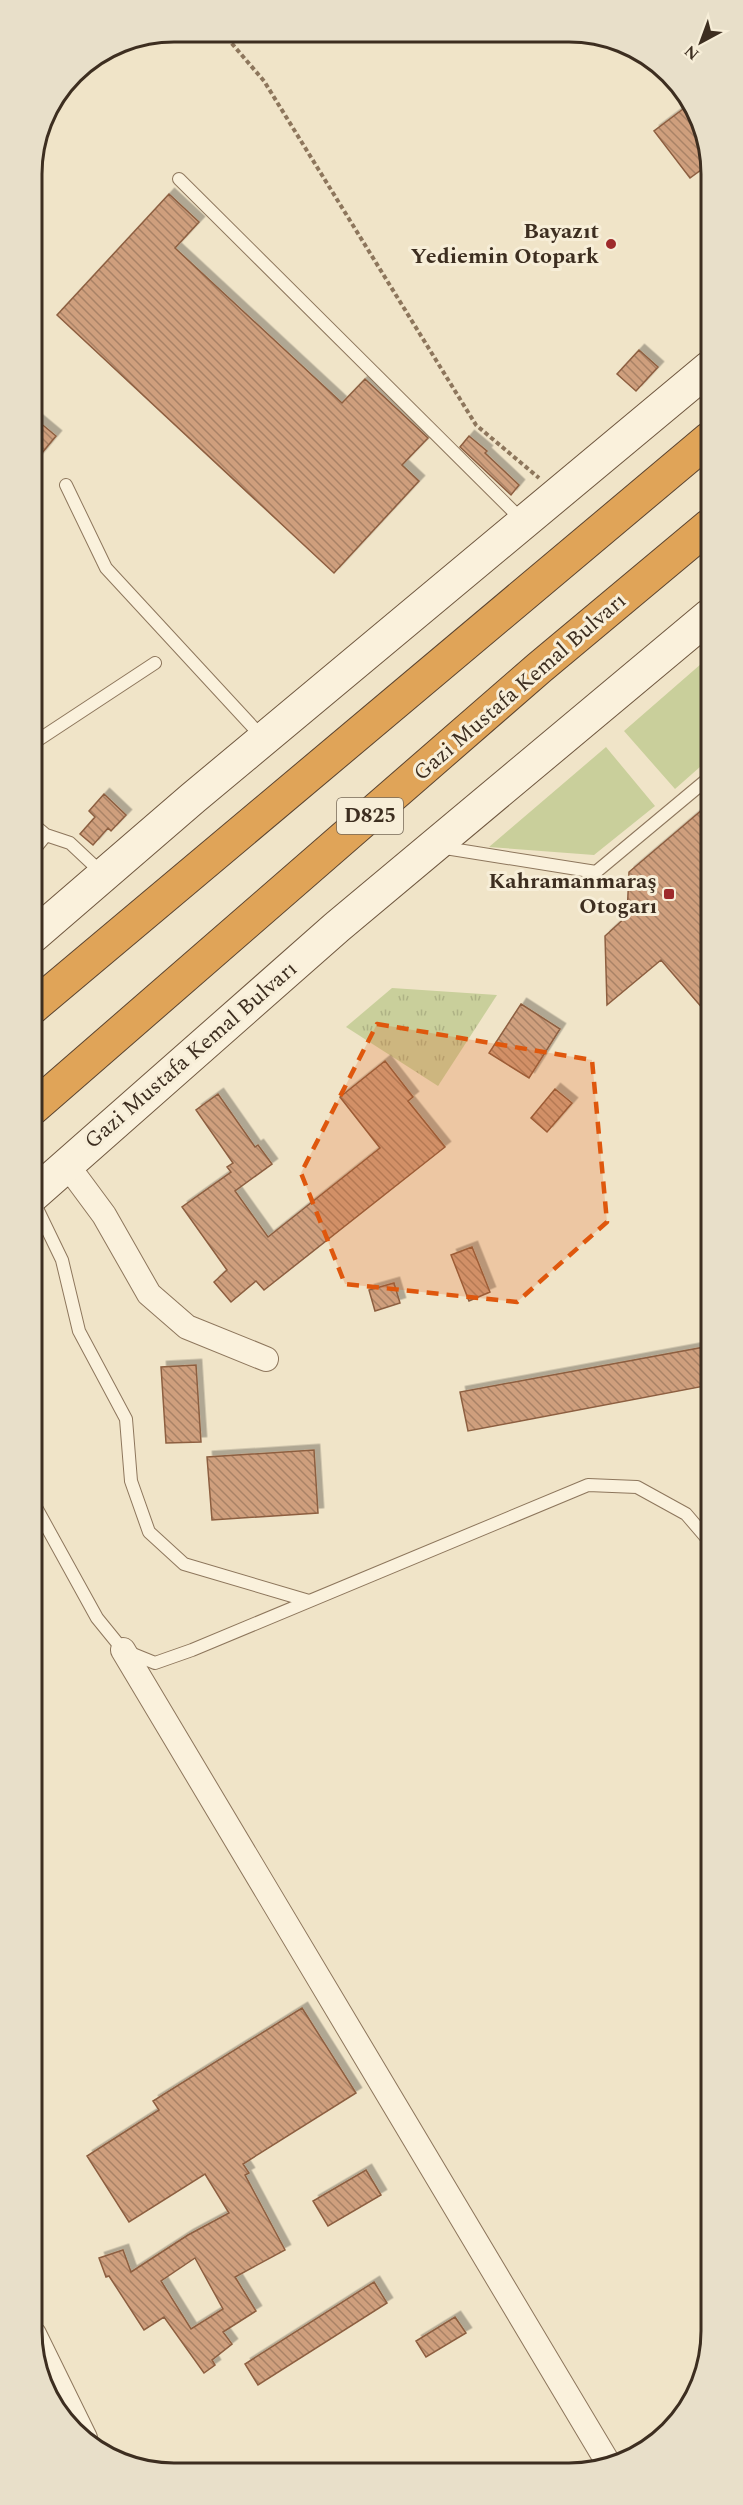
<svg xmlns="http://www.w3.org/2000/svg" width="743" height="2505" font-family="Spectral,serif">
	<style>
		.green { fill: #c9cf9b }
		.park { fill: url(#park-tufts) }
		.building { fill: url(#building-back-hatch); stroke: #8d5f41; stroke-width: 1.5; fill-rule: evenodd; filter: url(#shadow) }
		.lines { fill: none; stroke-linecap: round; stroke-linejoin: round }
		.lane-casing { stroke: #8d765c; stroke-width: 14 }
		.street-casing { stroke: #8d765c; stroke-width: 26 }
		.secondary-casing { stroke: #6f573f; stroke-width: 35 }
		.highway-casing { stroke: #5b4430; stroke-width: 35 }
		.path { stroke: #8d765c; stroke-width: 4; stroke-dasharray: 4.5 3; stroke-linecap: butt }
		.lane { stroke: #faf1dc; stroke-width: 12 }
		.street { stroke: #faf1dc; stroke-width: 24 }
		.secondary { stroke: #faf1dc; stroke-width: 33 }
		.highway { stroke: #e0a458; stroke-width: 33 }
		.marked { fill: #df570d; fill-opacity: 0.2; stroke: #df570d; stroke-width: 4.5; stroke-dasharray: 12 8; stroke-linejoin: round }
		.poi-dot { fill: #9e2a2b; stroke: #f7eed8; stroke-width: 2 }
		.labels { text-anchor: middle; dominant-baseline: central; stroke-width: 6; stroke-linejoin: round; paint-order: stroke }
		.shield { fill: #f7eed8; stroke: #756857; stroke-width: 1.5 }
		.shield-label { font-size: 21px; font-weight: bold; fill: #3d2e20 }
		.poi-label { font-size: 22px; font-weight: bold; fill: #3d2e20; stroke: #f7eed8; text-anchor: end }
		.street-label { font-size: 22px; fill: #3d2e20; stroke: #f7eed8 }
		.rim { fill: none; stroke: #3d2e20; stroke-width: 3 }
	</style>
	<defs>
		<pattern id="park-tufts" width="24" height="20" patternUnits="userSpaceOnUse" patternTransform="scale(1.5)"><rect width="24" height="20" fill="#c9cf9b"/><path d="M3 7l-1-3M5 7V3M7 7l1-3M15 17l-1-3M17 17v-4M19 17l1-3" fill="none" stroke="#aeb285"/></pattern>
		<pattern id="building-back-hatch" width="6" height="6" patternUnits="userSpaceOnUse" patternTransform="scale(1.5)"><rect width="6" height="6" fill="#cf9f7d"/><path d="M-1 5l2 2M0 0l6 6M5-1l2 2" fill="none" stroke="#a98266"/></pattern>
		<filter id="shadow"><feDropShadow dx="5.5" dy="-5.5" stdDeviation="0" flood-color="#0004"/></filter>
	</defs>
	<rect width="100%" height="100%" fill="#f0e4c8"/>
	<!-- green -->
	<path class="green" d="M 709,657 L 709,759 L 675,789 L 624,731 Z
		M 606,747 L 655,806 L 594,855 L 489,847 Z"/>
	<!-- park -->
	<path class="park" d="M 392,988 L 497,995 L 438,1086 L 346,1027 Z"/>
	<!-- building -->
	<path class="building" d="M 687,106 L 709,146 L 709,164 L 690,178 L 654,131 Z
		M 169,194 L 199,222 L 175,248 L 342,403 L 365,379 L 428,438 L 402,465 L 419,481 L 334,573 L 57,315 Z
		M 639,350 L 658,367 L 636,391 L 617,374 Z
		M 32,416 L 56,436 L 32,465 Z
		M 469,436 L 487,451 L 485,453 L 519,485 L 511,495 L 460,447 Z
		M 104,794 L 126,815 L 111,831 L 108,828 L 93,845 L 80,834 L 95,817 L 89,811 Z
		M 710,803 L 710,974 L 707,976 L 710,1017 L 661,960 L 607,1005 L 605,936 L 627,916 L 629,872 Z
		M 521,1004 L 560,1029 L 529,1078 L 489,1053 Z
		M 385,1061 L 413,1097 L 408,1101 L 445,1147 L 264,1290 L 256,1281 L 231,1302 L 214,1282 L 227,1270 L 182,1207 L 231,1172 L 227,1167 L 233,1163 L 196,1110 L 218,1094 L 255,1147 L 258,1145 L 272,1164 L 235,1191 L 268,1237 L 380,1148 L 340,1097 Z
		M 555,1089 L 572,1103 L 547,1132 L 531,1118 Z
		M 472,1247 L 490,1292 L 469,1301 L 451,1255 Z
		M 394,1283 L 400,1303 L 375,1311 L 369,1290 Z
		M 710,1346 L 710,1385 L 468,1431 L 460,1392 Z
		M 196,1365 L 201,1442 L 166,1443 L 161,1367 Z
		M 314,1450 L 318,1513 L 212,1520 L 207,1457 Z
		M 302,2008 L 356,2093 L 243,2164 L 249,2173 L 245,2175 L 285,2250 L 235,2277 L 256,2311 L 223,2332 L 232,2344 L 212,2360 L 215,2365 L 204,2373 L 164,2317 L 144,2330 L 109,2276 L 106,2277 L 99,2258 L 123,2250 L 131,2272 L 188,2235 L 229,2213 L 205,2174 L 129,2222 L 87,2156 L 159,2110 L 153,2101 ZM 195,2258 L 223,2309 L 191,2329 L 161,2281 Z
		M 366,2170 L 381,2195 L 328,2226 L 313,2201 Z
		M 374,2282 L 387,2303 L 258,2385 L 245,2364 Z
		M 455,2317 L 466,2333 L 426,2357 L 416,2341 Z"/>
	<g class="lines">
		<!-- lane casing -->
		<g class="lane-casing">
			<path id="lane" d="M 179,179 L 523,521
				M 66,485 L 106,568 L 263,738
				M 32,744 L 155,663
				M 33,824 L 46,835 L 70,843 L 103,874
				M 439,847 L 596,872 L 710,777
				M 33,851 L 46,835
				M 33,1200 L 62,1260 L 79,1331 L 126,1419 L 131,1481 L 149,1532 L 184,1564 L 309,1601
				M 33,1502 L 97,1618 L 123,1650 L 155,1663 L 192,1650 L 588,1485 L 637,1487 L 686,1514 L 710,1542"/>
		</g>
		<!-- street casing -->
		<g class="street-casing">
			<path id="street" d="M 67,1165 L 104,1215 L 149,1294 L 187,1327 L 266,1359
				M 123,1650 L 610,2466
				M 34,2334 L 85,2438"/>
		</g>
		<!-- secondary casing -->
		<g class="secondary-casing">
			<path id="secondary" d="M 33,936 L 193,798 L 709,368
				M 33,1195 L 337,927 L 709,616"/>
		</g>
		<!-- highway casing -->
		<g class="highway-casing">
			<path id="highway" d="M 33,1007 L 709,439
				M 33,1108 L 539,668 L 709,526"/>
		</g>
		<!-- path -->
		<path class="path" d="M 222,32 L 264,81 L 476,425 L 539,478"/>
		<!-- lane -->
		<use href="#lane" class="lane"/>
		<!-- street -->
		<use href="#street" class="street"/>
		<!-- secondary -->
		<use href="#secondary" class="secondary"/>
		<!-- highway -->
		<use href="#highway" class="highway"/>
	</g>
	<!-- marked area -->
	<path class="marked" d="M 377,1024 L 592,1060 L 607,1222 L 517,1302 L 345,1284 L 301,1173 Z"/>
	<!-- markers -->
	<g class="poi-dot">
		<circle cx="611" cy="244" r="6"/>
		<rect x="663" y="888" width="12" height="12" rx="3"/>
	</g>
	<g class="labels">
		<!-- shield labels -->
		<rect class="shield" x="337" y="798" width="66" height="36" rx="4.5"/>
		<g class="shield-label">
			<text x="370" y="816">D825</text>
		</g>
		<!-- poi labels -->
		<g class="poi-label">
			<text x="599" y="231">Bayazıt<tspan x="599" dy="25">Yediemin Otopark</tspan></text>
			<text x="657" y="881">Kahramanmaraş<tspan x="657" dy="25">Otogarı</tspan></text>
		</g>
		<!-- street labels -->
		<g class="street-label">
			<text transform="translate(520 687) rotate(-41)">Gazi Mustafa Kemal Bulvarı</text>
			<text transform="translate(191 1055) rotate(-41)">Gazi Mustafa Kemal Bulvarı</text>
		</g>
	</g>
	<!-- crop -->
	<path d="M0 0H743V2505H0ZM174 42H569A132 132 0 0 1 701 174V2331A132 132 0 0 1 569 2463H174A132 132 0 0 1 42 2331V174A132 132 0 0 1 174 42Z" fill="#e8dfc9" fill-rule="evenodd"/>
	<path class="rim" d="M174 42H569A132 132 0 0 1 701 174V2331A132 132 0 0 1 569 2463H174A132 132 0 0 1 42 2331V174A132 132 0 0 1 174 42Z"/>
	<!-- north arrow -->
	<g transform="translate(701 42) rotate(221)" stroke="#f7eed8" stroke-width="4.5" paint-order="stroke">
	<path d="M0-4.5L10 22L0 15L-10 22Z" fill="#3d2e20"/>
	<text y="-9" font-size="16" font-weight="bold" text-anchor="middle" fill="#3d2e20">N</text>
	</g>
</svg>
